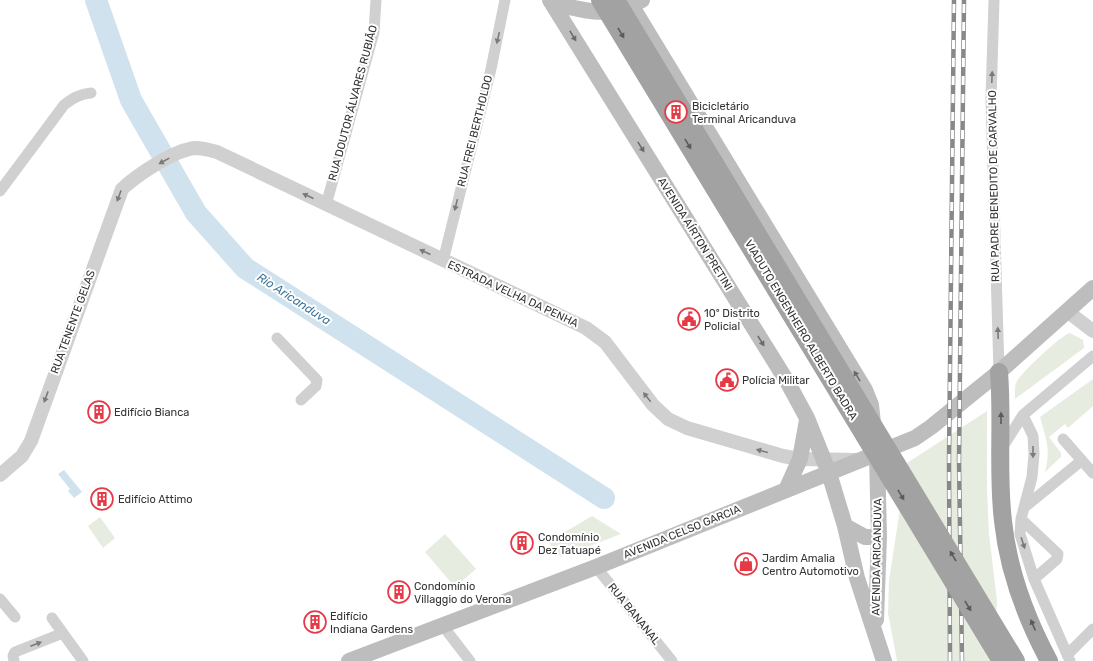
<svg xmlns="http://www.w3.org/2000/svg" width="1093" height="661" font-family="Rubik,sans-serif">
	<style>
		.green { fill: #e6ecdf }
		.water { fill: #cfe2ee }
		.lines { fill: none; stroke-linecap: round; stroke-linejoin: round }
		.river { stroke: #cfe2ee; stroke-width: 22 }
		.minor { stroke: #d0d0d0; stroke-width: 11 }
		.tertiary { stroke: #d0d0d0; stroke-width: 14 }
		.secondary { stroke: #bdbdbd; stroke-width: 16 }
		.trunk { stroke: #a2a2a2; stroke-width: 18 }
		.rail-casing { stroke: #888; stroke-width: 4.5 }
		.rail { stroke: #fff; stroke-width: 3; stroke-dasharray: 9; stroke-linecap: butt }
		.trunk-bridge { stroke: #a2a2a2; stroke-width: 18 }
		.oneway { fill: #5a5a5a }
		.oneway2 { fill: #6a6a6a }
		.oneway3 { fill: #7a7a7a }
		.labels { text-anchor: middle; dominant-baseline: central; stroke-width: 4; stroke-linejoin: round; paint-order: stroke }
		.street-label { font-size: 11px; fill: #333; stroke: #fff }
		.poi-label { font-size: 11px; fill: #333; stroke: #fff; text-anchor: start }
		.water-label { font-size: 12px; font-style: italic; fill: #3f7597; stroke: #fff }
	</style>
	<rect width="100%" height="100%" fill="#fff"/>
	<!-- green -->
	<path class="green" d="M 1070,333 L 1083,340 L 1084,348 L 1015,399 C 1015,393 1014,386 1017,381 C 1022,372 1061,335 1070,333 Z
		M 1093,379 L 1093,406 L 1068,428 L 1065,424 L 1049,437 L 1061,453 L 1061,457 L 1045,472 C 1051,449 1046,439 1040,417 Z
		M 987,411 L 987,488 L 989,534 L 997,601 L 993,661 L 897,661 L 888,613 L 889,581 L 907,463 Z
		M 592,516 L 621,534 L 561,557 L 548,542 Z
		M 100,517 L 115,538 L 103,548 L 88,526 Z
		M 445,534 L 476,569 L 455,587 L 425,552 Z"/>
	<!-- water -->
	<path class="water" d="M 64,470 L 82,492 L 74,498 L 68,491 L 70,489 L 58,474 Z"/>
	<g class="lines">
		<!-- river -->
		<path class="river" d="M 96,0 L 131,100 L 196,213 L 245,268 L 604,498"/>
		<!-- minor -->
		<path class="minor" d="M 994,0 L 991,99 L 999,372
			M 0,191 L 64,105 C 73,98 80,94 91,93
			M 326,205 L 374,32 L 376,0
			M 443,261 L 491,69 L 505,0
			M 277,338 L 317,380 L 316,386 L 301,400
			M 1023,415 L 1033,436 L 1034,454 L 1032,477 L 1021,519 L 1020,534 L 1034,579 L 1070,661
			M 1063,439 L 1093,473
			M 1002,448 L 1023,415 L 1093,356
			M 1026,506 L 1081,461
			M 1021,519 L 1058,554 L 1057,559 L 1034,579
			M 596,567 L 672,661
			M 0,599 L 15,617
			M 52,618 L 83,661
			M 443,626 L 470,661
			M 1067,655 L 1093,629
			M 14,661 L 13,656 L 15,652 L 63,633"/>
		<!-- tertiary -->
		<path class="tertiary" d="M 1067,311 L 1093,331
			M 0,475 L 22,456 L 31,441 L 122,189 C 137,175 174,150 195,148 C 203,148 210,150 217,152 L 586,328 L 605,342 L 653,405 L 668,419 L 687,428 L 783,456 L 800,459 L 859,460"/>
		<!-- secondary -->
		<path class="secondary" d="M 550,0 L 788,383 L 807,418 L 829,473 L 845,526 L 857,578 L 884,661
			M 628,0 L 865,390 L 871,405 L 873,423
			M 552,3 C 587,11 608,19 642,0
			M 786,490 L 800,459 L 807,420
			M 845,526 L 865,537 L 879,537
			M 876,620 L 879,537 L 877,454
			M 349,661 L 596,567 L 915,438 L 931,427 L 999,372 L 1093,288"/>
		<!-- trunk -->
		<path class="trunk" d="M 999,372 C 1003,421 997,471 1003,521 C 1008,569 1026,618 1049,661"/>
		<!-- rail casing -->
		<g class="rail-casing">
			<path id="rail" d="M 950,661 L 949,461 L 954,0
				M 962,661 L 959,461 L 964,0"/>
		</g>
		<!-- rail -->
		<use href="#rail" class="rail"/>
		<!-- trunk-bridge -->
		<path class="trunk-bridge" d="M 600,0 L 1001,661
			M 616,0 L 1016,661"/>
	</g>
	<!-- one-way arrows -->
	<defs><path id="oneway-solid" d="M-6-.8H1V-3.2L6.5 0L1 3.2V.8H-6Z"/></defs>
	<g class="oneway">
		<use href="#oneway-solid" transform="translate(621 33) rotate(59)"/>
		<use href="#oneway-solid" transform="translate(688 144) rotate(59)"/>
		<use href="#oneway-solid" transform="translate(1001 418) rotate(-90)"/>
		<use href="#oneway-solid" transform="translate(901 495) rotate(59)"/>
		<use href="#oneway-solid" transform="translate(953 556) rotate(-121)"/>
		<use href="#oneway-solid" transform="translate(968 606) rotate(59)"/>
		<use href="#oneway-solid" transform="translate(1033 625) rotate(-113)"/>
	</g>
	<g class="oneway2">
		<use href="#oneway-solid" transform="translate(573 36) rotate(59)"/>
		<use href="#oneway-solid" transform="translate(641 147) rotate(58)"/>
		<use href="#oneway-solid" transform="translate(761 341) rotate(58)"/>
		<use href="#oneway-solid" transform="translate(857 376) rotate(-121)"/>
	</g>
	<g class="oneway3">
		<use href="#oneway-solid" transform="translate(498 38) rotate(103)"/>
		<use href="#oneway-solid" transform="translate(992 77) rotate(-88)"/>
		<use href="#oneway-solid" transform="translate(164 161) rotate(151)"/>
		<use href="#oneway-solid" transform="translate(119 196) rotate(110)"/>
		<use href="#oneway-solid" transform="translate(308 196) rotate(-155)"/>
		<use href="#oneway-solid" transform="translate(456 205) rotate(104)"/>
		<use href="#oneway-solid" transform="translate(425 252) rotate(-155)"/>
		<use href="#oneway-solid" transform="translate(998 333) rotate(-92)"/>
		<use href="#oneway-solid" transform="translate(46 397) rotate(110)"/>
		<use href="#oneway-solid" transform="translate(647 397) rotate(-128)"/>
		<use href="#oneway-solid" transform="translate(762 451) rotate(-165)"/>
		<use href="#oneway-solid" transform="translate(1033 452) rotate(90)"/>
		<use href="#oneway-solid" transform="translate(1023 543) rotate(72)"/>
		<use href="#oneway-solid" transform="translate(36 644) rotate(-21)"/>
	</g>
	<!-- icons -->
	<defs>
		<g id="building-ring" transform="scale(1.15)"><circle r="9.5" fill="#fff" stroke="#e63946" stroke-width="1.5"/><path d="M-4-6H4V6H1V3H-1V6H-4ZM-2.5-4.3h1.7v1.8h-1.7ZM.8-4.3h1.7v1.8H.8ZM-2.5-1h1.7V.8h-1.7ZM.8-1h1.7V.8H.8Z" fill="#e63946"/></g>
		<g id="civic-ring" transform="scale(1.15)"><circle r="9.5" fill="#fff" stroke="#e63946" stroke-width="1.5"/><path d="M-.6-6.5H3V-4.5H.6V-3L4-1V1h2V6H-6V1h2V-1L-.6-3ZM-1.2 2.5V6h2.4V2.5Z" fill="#e63946"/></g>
		<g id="shop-ring" transform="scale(1.15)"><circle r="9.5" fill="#fff" stroke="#e63946" stroke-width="1.5"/><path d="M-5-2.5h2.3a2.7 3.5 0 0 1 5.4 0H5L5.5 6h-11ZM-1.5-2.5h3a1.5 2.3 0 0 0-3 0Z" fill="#e63946"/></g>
	</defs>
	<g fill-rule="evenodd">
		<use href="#building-ring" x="676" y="112"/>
		<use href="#civic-ring" x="689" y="319"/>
		<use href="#civic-ring" x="727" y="380"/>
		<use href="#building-ring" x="99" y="412"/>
		<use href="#building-ring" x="102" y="499"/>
		<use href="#building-ring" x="522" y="543"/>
		<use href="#shop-ring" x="746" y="564"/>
		<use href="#building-ring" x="399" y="592"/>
		<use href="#building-ring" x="315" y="622"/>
	</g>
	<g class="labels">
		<!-- street labels -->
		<g class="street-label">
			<text transform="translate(353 103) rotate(-75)">RUA DOUTOR ÁLVARES RUBIÃO</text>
			<text transform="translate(475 131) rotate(-76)">RUA FREI BERTHOLDO</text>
			<text transform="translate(994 186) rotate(-91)">RUA PADRE BENEDITO DE CARVALHO</text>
			<text transform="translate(695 234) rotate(58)">AVENIDA AÍRTON PRETINI</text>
			<text transform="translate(513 294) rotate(25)">ESTRADA VELHA DA PENHA</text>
			<text transform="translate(73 322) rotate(-70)">RUA TENENTE GELAS</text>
			<text transform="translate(801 330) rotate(59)">VIADUTO ENGENHEIRO ALBERTO BADRA</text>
			<text transform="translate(682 532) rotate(-22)">AVENIDA CELSO GARCIA</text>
			<text transform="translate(877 557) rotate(-89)">AVENIDA ARICANDUVA</text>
			<text transform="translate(634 614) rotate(51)">RUA BANANAL</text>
		</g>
		<!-- poi labels -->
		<g class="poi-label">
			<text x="692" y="106">Bicicletário<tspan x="692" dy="13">Terminal Aricanduva</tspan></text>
			<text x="704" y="313">10º Distrito<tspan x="704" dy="13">Policial</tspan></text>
			<text x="742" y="380">Polícia Militar</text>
			<text x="114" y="412">Edifício Bianca</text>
			<text x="118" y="499">Edifício Attimo</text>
			<text x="538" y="537">Condomínio<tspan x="538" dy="13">Dez Tatuapé</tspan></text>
			<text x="762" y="558">Jardim Amalia<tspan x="762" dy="13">Centro Automotivo</tspan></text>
			<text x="414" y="586">Condomínio<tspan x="414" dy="13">Villaggio do Verona</tspan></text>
			<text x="330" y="616">Edifício<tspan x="330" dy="13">Indiana Gardens</tspan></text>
		</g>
		<!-- water labels -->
		<g class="water-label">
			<text transform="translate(294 299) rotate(33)">Rio Aricanduva</text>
		</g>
	</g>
</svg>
